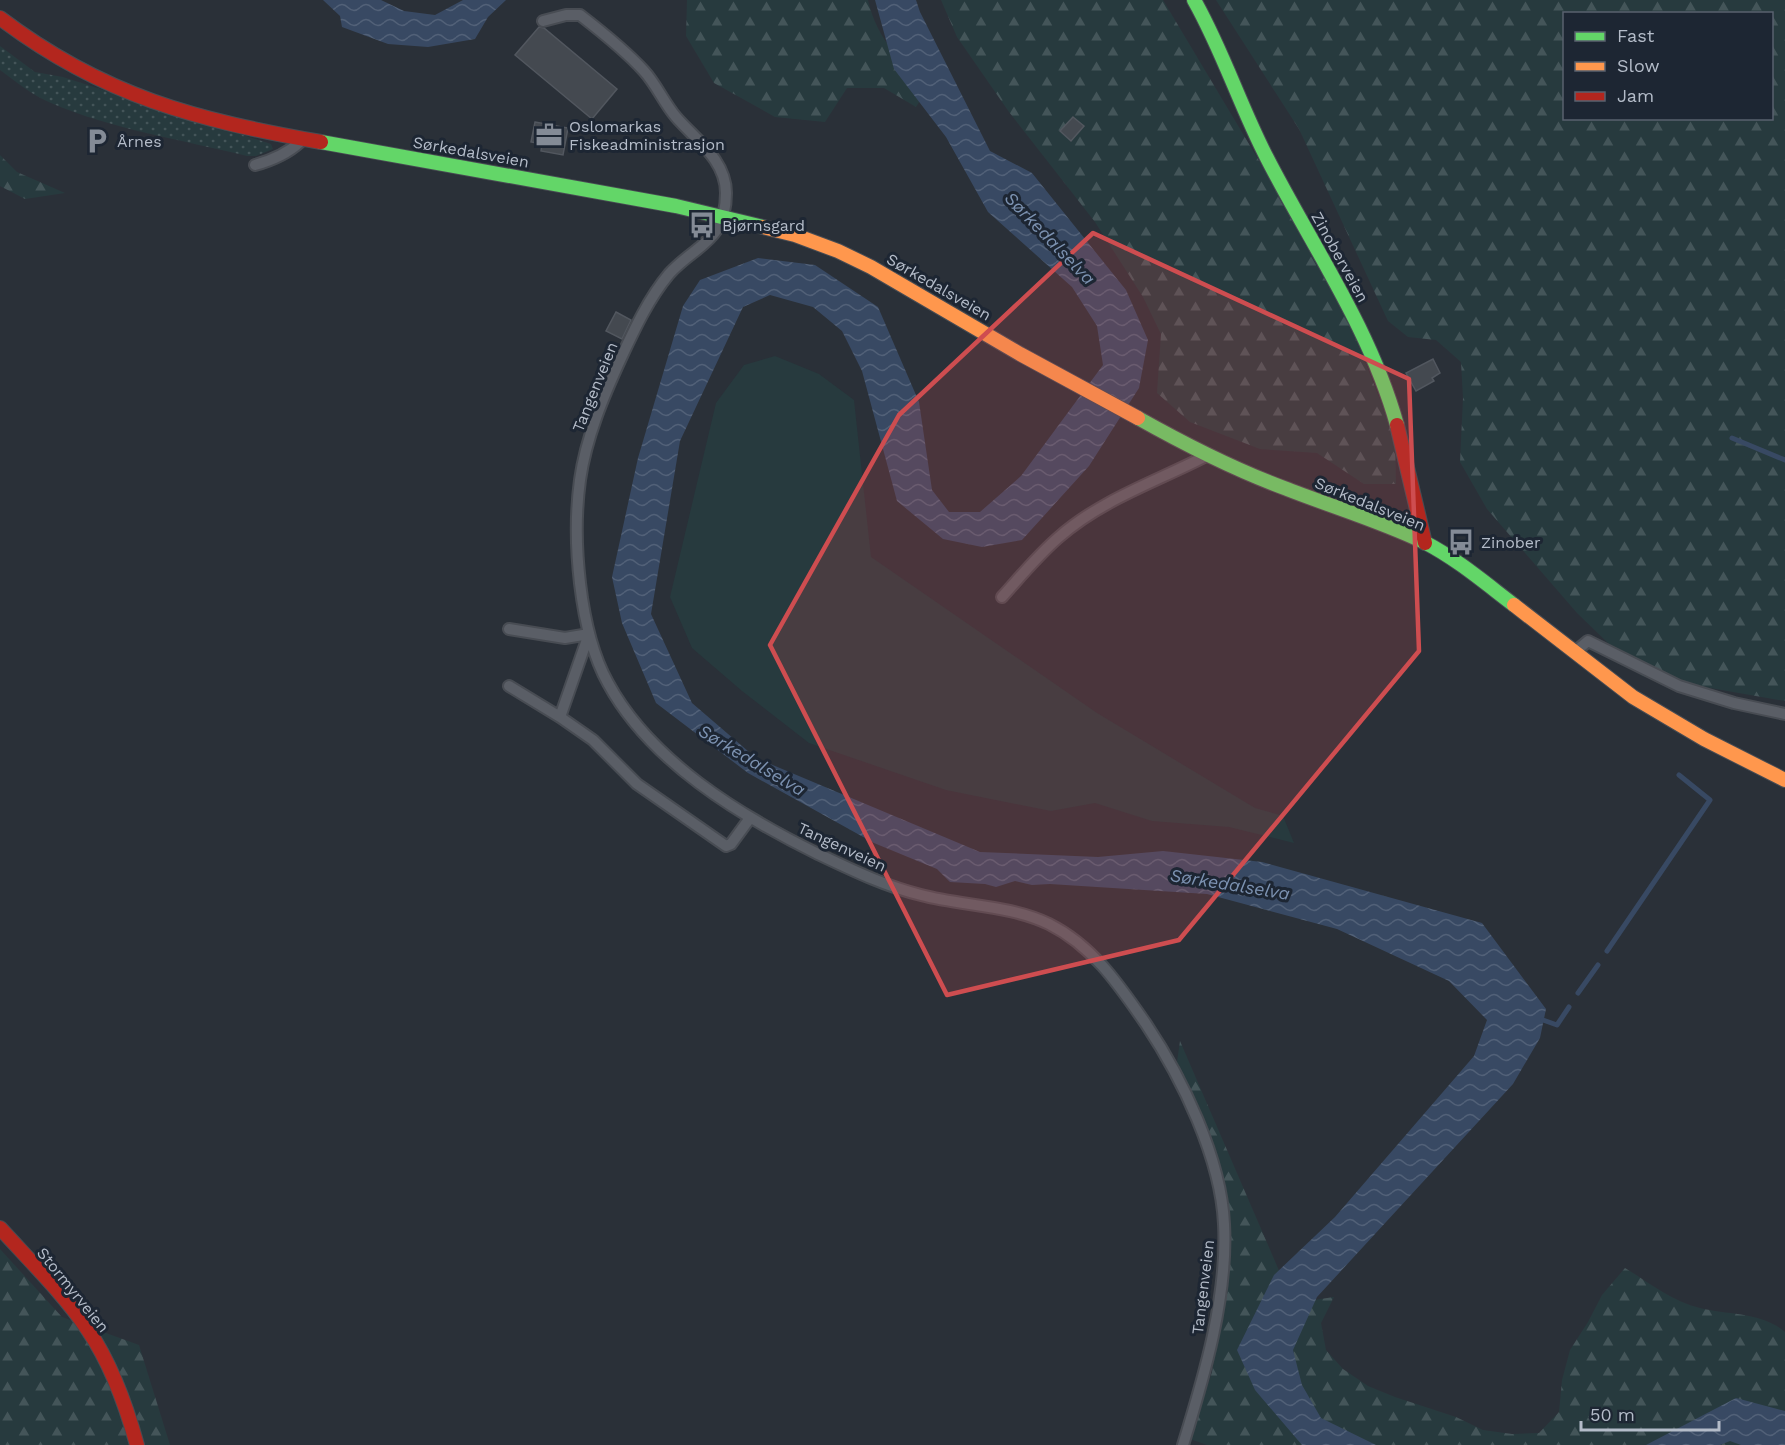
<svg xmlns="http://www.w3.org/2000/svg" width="1785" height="1445" font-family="'Work Sans',sans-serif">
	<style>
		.grass { fill: url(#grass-dots) }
		.forest { fill: url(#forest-firs); fill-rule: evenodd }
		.park { fill: #273a3e }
		.water { fill: url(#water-waves) }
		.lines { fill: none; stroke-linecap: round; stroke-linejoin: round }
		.stream { stroke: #384963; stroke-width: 5 }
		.building { fill: #444950; stroke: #52575f; stroke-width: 1.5 }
		.lane-casing { stroke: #484c53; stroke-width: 14 }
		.fast-casing { stroke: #484c53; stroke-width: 16 }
		.slow-casing { stroke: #484c53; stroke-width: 16 }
		.jam-casing { stroke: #484c53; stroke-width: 16 }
		.lane { stroke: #5a5e66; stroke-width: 10 }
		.fast { stroke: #63d668; stroke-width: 14 }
		.slow { stroke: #ff974d; stroke-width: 14 }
		.jam { stroke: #b3261e; stroke-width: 14 }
		.marked { fill: #ce4d50; fill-opacity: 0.2; stroke: #ce4d50; stroke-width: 4.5; stroke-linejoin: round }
		.labels { text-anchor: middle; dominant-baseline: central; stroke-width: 6; stroke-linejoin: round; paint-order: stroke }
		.poi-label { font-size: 16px; fill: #b4bcc9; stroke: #1d2633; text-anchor: start }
		.street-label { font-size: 16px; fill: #b4bcc9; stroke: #1d2633 }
		.water-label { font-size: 18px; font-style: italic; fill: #7c92b1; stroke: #1d2633 }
	</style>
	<defs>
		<pattern id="grass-dots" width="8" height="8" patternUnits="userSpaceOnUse" patternTransform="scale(1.5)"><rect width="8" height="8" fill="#273a3e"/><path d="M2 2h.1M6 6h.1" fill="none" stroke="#445559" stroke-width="1.8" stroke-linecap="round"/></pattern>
		<pattern id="forest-firs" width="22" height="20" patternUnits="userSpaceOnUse" patternTransform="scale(1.5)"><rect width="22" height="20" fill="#273a3e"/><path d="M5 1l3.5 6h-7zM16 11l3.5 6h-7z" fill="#445559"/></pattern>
		<pattern id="water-waves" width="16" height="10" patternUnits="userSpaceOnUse" patternTransform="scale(1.5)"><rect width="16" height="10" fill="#384963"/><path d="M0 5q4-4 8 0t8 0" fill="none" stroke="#526178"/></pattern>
	</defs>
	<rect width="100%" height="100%" fill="#2a3038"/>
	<!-- grass -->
	<path class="grass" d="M 0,46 L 35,72 L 63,77 L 271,144 L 273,149 L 256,156 L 247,156 C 183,140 111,129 51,103 C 32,95 16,82 0,70 Z"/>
	<!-- forest -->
	<path class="forest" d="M 687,0 L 868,0 C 877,40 901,61 927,90 L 916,107 L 884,88 L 847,88 L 825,122 L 775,117 L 714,83 L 686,36 Z
		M 941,0 L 1163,0 L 1338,293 L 1395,438 L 1396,484 L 1364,484 L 1317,453 L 1260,449 L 1190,422 L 1157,393 L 1161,334 L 1143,297 L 1095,222 L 1009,112 L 957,37 Z
		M 1216,0 L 1785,0 L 1785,701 L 1642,676 L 1577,613 L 1487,509 L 1460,462 L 1463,398 L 1461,362 L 1436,340 L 1408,337 L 1388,321 L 1299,129 ZM 1564,14 L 1772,14 L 1772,118 L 1564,118 Z
		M 0,155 L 17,172 L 65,193 L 25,199 L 0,186 Z
		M 1180,1041 L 1293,1303 L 1334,1297 L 1321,1323 L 1326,1350 L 1343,1369 L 1368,1386 L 1395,1397 L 1456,1417 L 1483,1430 L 1512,1434 L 1539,1433 L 1559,1412 L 1562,1380 L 1570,1350 L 1588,1322 L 1602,1295 L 1625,1268 C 1648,1282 1673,1302 1700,1308 C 1728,1315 1762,1312 1785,1332 L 1785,1445 L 1207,1445 L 1190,1439 L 1212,1372 L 1230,1259 L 1227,1196 L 1176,1069 Z
		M 0,1249 L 62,1317 L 139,1345 L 170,1445 L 0,1445 Z"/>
	<!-- park -->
	<path class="park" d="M 775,356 L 819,374 L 854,400 L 871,557 L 1097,713 L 1255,808 L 1283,816 L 1294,843 L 1229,827 L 1152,821 L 1095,803 L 1051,811 L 946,790 L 809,743 L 742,691 L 692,648 L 670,597 L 716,403 L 744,365 Z"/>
	<!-- water -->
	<path class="water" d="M 323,0 L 381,0 L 404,11 L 435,15 L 463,0 L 506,0 L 488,17 L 475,39 L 428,47 L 388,44 L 342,27 L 340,16 Z
		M 875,0 L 916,0 L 920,12 L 990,151 L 1032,173 L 1126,290 L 1148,340 L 1139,388 L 1089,466 L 1022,540 L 982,547 L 943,539 L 897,501 L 862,371 L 842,331 L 813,307 L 770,295 L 743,307 L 680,441 L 651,614 L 692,703 L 756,758 L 980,852 L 1098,857 L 1163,851 L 1262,862 L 1482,923 L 1546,1009 L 1540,1038 L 1513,1084 L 1317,1297 L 1293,1350 L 1302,1385 L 1321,1418 L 1376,1445 L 1302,1445 L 1255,1390 L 1237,1350 L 1274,1275 L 1335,1217 L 1474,1056 L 1487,1020 L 1449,981 L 1337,929 L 1207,894 L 1050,884 L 1032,885 L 1015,881 L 996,887 L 985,884 L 950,882 L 937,869 L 874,843 L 748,773 L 656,703 L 622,623 L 612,577 L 638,458 L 683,306 L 700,280 L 758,258 L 815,265 L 878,307 L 919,402 L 932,490 L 949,512 L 980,512 L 1021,476 L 1103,365 L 1097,326 L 1072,287 L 988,212 L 946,137 L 894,69 Z
		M 1736,1398 L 1785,1411 L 1785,1445 L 1741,1445 L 1730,1441 L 1720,1445 L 1646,1445 Z"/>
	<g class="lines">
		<!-- stream -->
		<path class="stream" d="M 1732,438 L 1785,460
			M 1607,951 L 1710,800 L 1679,775
			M 1578,993 L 1598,965
			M 1543,1020 L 1557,1025 L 1569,1007"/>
	</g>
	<!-- building -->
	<path class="building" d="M 539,27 L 544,28 L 617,89 L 592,119 L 515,55 Z
		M 1073,117 L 1084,126 L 1071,141 L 1060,131 Z
		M 535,122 L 568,128 L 563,155 L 541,151 L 542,144 L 531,142 Z
		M 616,312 L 631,320 L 622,339 L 606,331 Z
		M 1433,359 L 1440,373 L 1432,378 L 1434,381 L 1416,391 L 1406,373 Z"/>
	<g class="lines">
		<!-- lane casing -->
		<g class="lane-casing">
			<path id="lane" d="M 543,21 L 566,15 L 580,15 C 602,32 625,50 644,71 C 656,84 664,103 676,117 C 696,140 726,160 726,193 C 726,242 695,245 669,274 C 649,298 635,328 622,356 C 604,395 586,437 580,480 C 572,539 579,631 608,683 C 650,761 739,815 816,853 C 850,869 884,886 921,895 C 962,906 1010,905 1049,924 C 1093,946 1119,985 1146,1024 C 1182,1078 1221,1158 1224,1224 C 1228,1296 1204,1377 1183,1445
				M 255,165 C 273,160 287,154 300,142
				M 1002,597 C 1020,577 1038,555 1059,537 C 1101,500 1155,482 1204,457
				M 509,629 L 565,638 L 589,634 L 560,717
				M 1576,651 L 1588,641 L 1679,686 L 1734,703 L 1785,714
				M 509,686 L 560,717 L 593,740 L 637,784 L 726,846 L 731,844 L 750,818"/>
		</g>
		<!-- fast casing -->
		<g class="fast-casing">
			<path id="fast" d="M 1194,0 C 1223,51 1240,106 1267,158 C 1312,246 1370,328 1397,425
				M 321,142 L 676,206 L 763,227
				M 1138,418 C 1186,445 1235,470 1287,489 C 1333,507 1380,521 1424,542 C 1457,559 1485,583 1514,605"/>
		</g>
		<!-- slow casing -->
		<g class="slow-casing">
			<path id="slow" d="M 763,227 L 795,235 L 838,251 L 871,267 L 1020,354 L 1138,418
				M 1514,605 L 1633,697 L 1704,739 L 1785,780"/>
		</g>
		<!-- jam casing -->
		<g class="jam-casing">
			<path id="jam" d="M 0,18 C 103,96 196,120 321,142
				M 1397,425 L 1425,543
				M 0,1228 C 30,1261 63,1293 88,1330 C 112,1365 126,1405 137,1445"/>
		</g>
		<!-- lane -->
		<use href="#lane" class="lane"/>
		<!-- fast -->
		<use href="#fast" class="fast"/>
		<!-- slow -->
		<use href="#slow" class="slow"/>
		<!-- jam -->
		<use href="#jam" class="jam"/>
	</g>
	<!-- marked area -->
	<path class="marked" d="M 1093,233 L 1409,379 L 1419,651 L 1179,940 L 947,995 L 770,645 L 899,415 Z"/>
	<!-- icons -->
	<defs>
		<g id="office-bare" transform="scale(2.07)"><path d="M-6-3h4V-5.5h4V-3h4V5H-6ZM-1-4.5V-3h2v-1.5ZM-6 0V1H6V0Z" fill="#848b96" stroke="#1d2633" stroke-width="2.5" paint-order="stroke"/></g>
		<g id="parking-bare" transform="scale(2.07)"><path d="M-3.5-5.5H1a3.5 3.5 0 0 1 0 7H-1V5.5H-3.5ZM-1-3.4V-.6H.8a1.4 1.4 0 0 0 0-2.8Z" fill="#848b96" stroke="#1d2633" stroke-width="2.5" paint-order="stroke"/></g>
		<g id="bus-bare" transform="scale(2.07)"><path d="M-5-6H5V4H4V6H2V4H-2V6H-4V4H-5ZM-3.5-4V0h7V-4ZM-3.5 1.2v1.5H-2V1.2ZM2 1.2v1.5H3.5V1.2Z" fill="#848b96" stroke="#1d2633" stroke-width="2.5" paint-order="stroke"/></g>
	</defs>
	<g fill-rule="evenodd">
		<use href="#office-bare" x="549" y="135"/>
		<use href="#parking-bare" x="97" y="141"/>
		<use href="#bus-bare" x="702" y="225"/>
		<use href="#bus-bare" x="1461" y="542"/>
	</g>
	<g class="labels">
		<!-- poi labels -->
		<g class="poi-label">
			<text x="569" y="126">Oslomarkas<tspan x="569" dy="18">Fiskeadministrasjon</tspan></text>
			<text x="117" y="141">Årnes</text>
			<text x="722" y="225">Bjørnsgard</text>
			<text x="1481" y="542">Zinober</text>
		</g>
		<!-- street labels -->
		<g class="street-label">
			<text transform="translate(471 152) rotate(10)">Sørkedalsveien</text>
			<text transform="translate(1340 257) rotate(61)">Zinoberveien</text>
			<text transform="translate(939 287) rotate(30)">Sørkedalsveien</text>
			<text transform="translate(595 387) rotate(-68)">Tangenveien</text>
			<text transform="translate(1370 504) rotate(22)">Sørkedalsveien</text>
			<text transform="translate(842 847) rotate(25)">Tangenveien</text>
			<text transform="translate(1203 1287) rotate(-83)">Tangenveien</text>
			<text transform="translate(73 1290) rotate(51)">Stormyrveien</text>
		</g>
		<!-- water labels -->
		<g class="water-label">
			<text transform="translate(1050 238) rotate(46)">Sørkedalselva</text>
			<text transform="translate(752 760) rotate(31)">Sørkedalselva</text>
			<text transform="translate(1230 884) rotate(9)">Sørkedalselva</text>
		</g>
	</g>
	<!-- legend -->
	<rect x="1563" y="12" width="210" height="108" fill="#1d2633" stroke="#59626f" stroke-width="1.5"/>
	<rect x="1575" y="32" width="30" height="9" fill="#63d668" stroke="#59626f" stroke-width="1.5"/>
	<text x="1617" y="42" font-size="18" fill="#b4bcc9">Fast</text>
	<rect x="1575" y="62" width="30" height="9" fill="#ff974d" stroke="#59626f" stroke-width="1.5"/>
	<text x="1617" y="72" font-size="18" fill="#b4bcc9">Slow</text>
	<rect x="1575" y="92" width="30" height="9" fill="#b3261e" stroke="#59626f" stroke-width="1.5"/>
	<text x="1617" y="102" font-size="18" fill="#b4bcc9">Jam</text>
	<!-- scale -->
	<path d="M1581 1421v9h138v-9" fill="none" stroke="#b4bcc9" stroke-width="3"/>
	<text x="1590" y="1421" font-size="18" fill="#b4bcc9" stroke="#1d2633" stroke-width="4.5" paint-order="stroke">50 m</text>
</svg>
